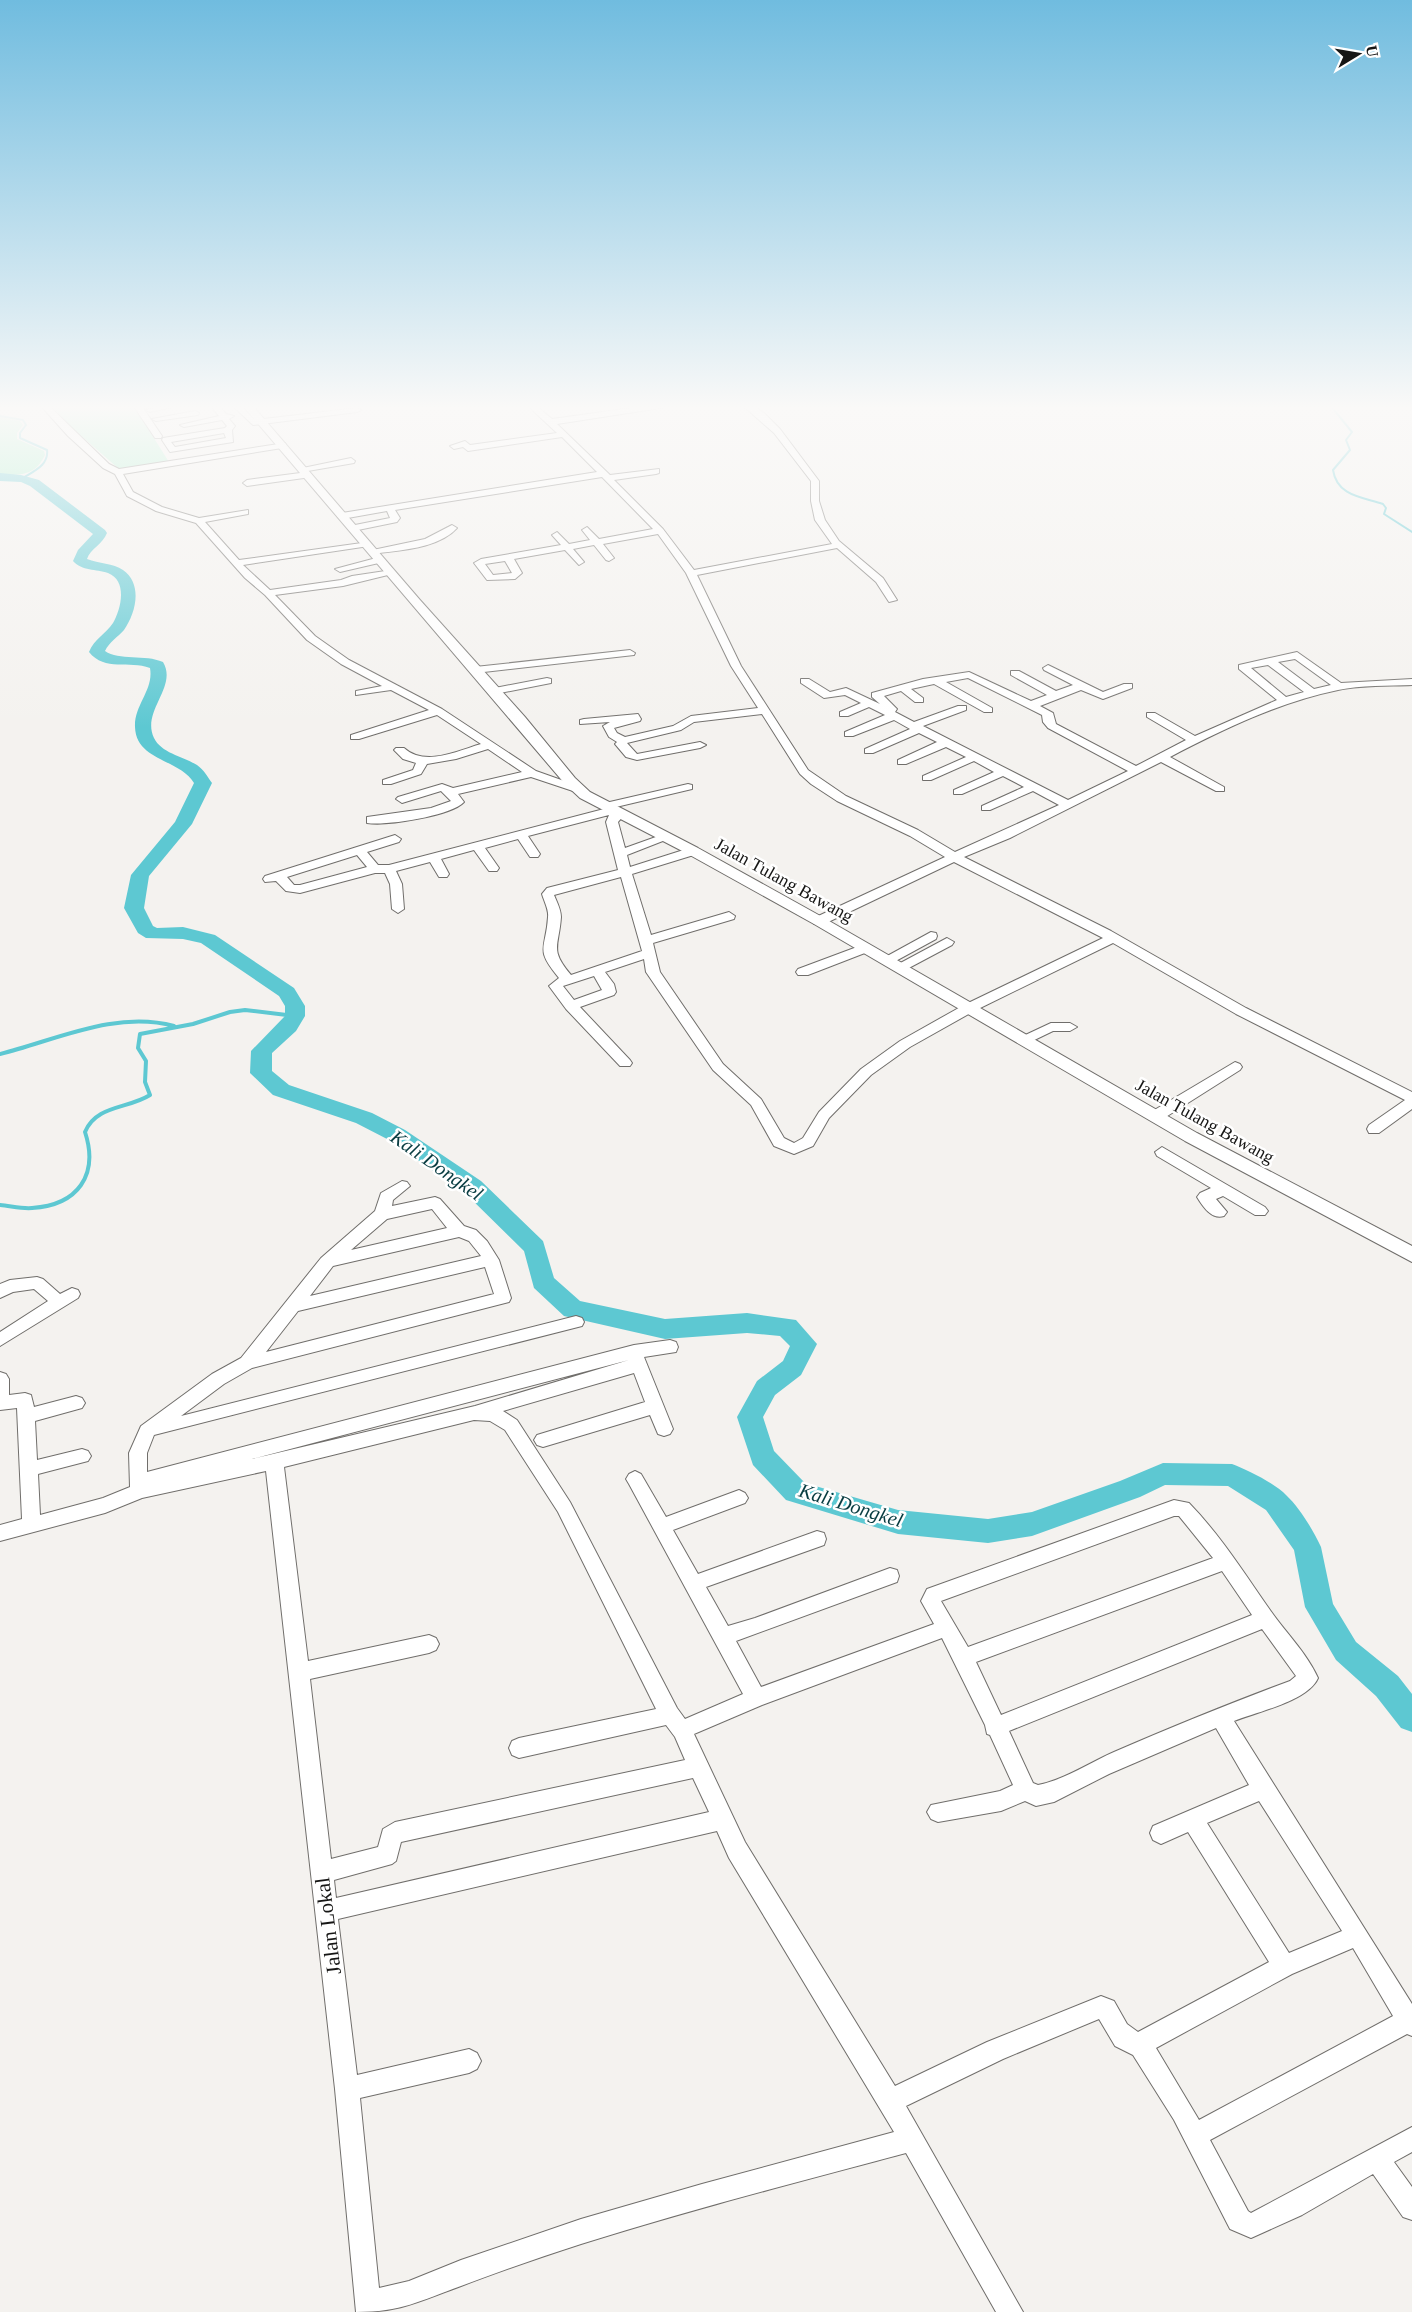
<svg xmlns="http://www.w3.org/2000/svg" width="1412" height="2312" font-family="'Times New Roman',serif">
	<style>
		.green { fill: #a4f0cb }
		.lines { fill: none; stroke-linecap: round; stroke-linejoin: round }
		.stream-far1 { stroke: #5dc8d2; stroke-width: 2 }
		.stream { stroke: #5dc8d2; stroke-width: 4 }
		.river { fill: #5dc8d2; fill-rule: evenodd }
		.minor-casing { stroke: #706e6b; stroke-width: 2 }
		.tertiary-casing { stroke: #706e6b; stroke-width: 2 }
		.minor { fill: #fff; fill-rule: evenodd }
		.tertiary { fill: #fff; fill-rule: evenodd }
		.labels { text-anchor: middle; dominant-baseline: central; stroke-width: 5; stroke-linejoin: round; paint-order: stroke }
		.street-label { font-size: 18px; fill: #161615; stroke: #fff }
		.water-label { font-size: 20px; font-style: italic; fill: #093d42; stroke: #fff }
		.near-street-label { font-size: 21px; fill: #161615; stroke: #fff }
	</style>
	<rect width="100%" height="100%" fill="#f4f2ef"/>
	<!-- green -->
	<path class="green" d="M 51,405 L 133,405 L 169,462 L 119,469 L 70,426 Z
		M 0,417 L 20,421 L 23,425 L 17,433 L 17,439 L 44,451 L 45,455 C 35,476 21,475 0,475 Z"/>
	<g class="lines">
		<!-- stream-far1 -->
		<path class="stream-far1" d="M 1330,405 L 1352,432 L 1346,440 L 1350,450 L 1333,470 C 1337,496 1362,497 1383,504 L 1386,508 L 1384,514 L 1412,532
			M 0,416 L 23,420 L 26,425 L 20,433 L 20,438 L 47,450 C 49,465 34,471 23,478"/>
		<!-- stream -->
		<path class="stream" d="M 0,1054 C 56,1040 116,1010 174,1026
			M 0,1205 C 11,1206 22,1209 32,1208 C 78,1205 99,1175 85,1132 C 96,1105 128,1109 150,1095 L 145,1082 L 146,1061 L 138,1048 L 140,1034 L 193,1024 L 230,1012 L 245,1010 L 295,1016"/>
		<!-- river -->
		<path class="river" d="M 0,473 L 21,475 L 39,480 L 105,530 L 107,533 C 103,544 90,549 87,559 C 99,564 113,563 123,570 C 143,584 136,613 124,630 C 118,637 109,642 105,651 C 119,661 145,654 163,662 C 178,687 141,711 154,738 C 161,753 184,757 197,765 C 204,770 207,776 212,783 L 192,824 L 149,876 L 144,908 L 153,926 L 157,928 L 183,927 L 215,935 L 294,988 L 305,1006 L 305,1016 L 296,1031 L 272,1053 L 272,1071 L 289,1085 L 372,1113 L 405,1130 L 481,1181 L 543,1241 L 554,1278 L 580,1301 L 665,1319 L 747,1313 L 796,1320 L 817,1344 L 801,1375 L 775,1395 L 763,1417 L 774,1451 L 805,1483 L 898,1510 L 988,1519 L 1032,1512 L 1120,1481 L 1163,1463 L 1232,1464 C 1246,1469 1276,1484 1286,1495 C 1300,1508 1313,1530 1321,1547 L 1333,1604 L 1356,1642 L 1398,1676 L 1412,1694 L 1412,1732 L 1401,1728 L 1376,1696 L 1336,1660 L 1305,1607 L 1294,1550 L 1266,1510 L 1228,1486 L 1165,1485 L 1140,1497 L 1032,1536 L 988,1543 L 898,1534 L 786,1500 L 753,1465 L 737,1417 L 757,1381 L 783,1361 L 790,1346 L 780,1336 L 747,1333 L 665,1339 L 564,1316 L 534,1288 L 524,1251 L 465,1193 L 389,1140 L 356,1123 L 273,1095 L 250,1073 L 251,1051 L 285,1016 L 285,1006 L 279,996 L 201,943 L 183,939 L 146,938 L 138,933 L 124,908 L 131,875 L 175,822 L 194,783 C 180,759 136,761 135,727 C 134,705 154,690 150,668 C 129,660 105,672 89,652 C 94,639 106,634 113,623 C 121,609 128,581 108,573 C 96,569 82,571 73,561 L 78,550 L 93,534 L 30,486 L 21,482 L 0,481 Z"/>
		<!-- minor casing -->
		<g class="minor-casing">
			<path id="minor" d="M 40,405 L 48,405 L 109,464 L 119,469 L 285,443 L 286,445 L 282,448 L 123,474 L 133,492 L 162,507 L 199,518 L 248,510 L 248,514 L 205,522 L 239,560 L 369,542 L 369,546 L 243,565 L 270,590 L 341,580 L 352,576 L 392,570 L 392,574 L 343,586 L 275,595 L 315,636 L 349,660 L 442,709 L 536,771 L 581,787 L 581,791 L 573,791 L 531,777 L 458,794 L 464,802 C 451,816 386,826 367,823 L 367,817 L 431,808 L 451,801 L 441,791 L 402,803 L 396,799 L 398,797 L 442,784 L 453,788 L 522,772 L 488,749 L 456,759 L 427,764 L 421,774 L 391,784 L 383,784 L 383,780 L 413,770 L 416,763 L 403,759 L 394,750 L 396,748 L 404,748 C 425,767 457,751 481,744 L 437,715 L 359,739 L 351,739 L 351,735 L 429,710 L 391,690 L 356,695 L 356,691 L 382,686 L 341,664 L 307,640 L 265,595 L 245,578 L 196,523 L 156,511 L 127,496 L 115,474 L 103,468 L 68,436 Z
				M 133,405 L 141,405 L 162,436 L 161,438 L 155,438 Z
				M 167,405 L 182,405 L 150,412 L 146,410 Z
				M 210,405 L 218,405 L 226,414 L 234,416 L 229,419 L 235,426 L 232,430 L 233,442 L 170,452 L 162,440 L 163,438 L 225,428 L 227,426 L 222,420 L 184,427 L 180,425 L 219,416 ZM 224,433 L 226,438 L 175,447 L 171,442 Z
				M 232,405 L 240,405 L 255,420 L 357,408 L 361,410 L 357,412 L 253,425 Z
				M 527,405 L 535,405 L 552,419 L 653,405 L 671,405 L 667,407 L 557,424 L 610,475 L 659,469 L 659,473 L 656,474 L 614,480 L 663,529 L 694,570 L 832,544 L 815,520 L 811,501 L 811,481 L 774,433 L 742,405 L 751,405 L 764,413 L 780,429 L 819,481 L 819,501 L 825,520 L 839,541 L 883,578 L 897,600 L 889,602 L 876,582 L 837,548 L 697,575 L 741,666 L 808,770 L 846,796 L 918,830 L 955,852 L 1059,805 L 1033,791 L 990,810 L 982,810 L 982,806 L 1024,787 L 1003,776 L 962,794 L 954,794 L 954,790 L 994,772 L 974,761 L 931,780 L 923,780 L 923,776 L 966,757 L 946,747 L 906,764 L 898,764 L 898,760 L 937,742 L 919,733 L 873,753 L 865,753 L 865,749 L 910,729 L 894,720 L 853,736 L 845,736 L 845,732 L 885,715 L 869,707 L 848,716 L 840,716 L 840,712 L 861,703 L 845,695 L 824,698 L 801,683 L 801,679 L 809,679 L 830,692 L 846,688 L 880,704 L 872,697 L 872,693 L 923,679 L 969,672 L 1031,701 L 1047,695 L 1011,675 L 1011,671 L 1019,671 L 1056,691 L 1073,685 L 1044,670 L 1043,668 L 1048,665 L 1103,692 L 1124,684 L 1132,684 L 1132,688 L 1103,699 L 1081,690 L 1040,706 L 1053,713 L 1056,724 L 1136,766 L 1186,740 L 1147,717 L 1147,713 L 1155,713 L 1195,736 L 1277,700 L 1239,669 L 1239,665 L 1297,652 L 1341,683 L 1412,679 L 1412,685 C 1388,686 1361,685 1338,690 C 1279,702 1222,730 1170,757 L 1224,787 L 1224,791 L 1216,791 L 1161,762 L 1010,838 L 964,857 L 1111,931 L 1246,1008 L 1412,1092 L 1412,1109 L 1379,1133 L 1369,1133 L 1367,1129 L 1369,1125 L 1405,1100 L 1236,1014 L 1113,943 L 974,1011 L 910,1047 L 871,1075 L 829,1118 L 813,1146 L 794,1154 L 774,1146 L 751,1105 L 713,1070 L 646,972 L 644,959 L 605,972 L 614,984 L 616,992 L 614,995 L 580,1007 L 630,1060 L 632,1063 L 630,1066 L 620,1066 L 566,1009 L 549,986 L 559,978 C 534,948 546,950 548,917 C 549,910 544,901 542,894 L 547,888 L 618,870 L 606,822 L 609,815 L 528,836 L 540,854 L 538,857 L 530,857 L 518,839 L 485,848 L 499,868 L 497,871 L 489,871 L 474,850 L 441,859 L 449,874 L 447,877 L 439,877 L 430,862 L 396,871 L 402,884 L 404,909 L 398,913 L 392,909 L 390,884 L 385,873 L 375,873 L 300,893 L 286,891 L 276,881 L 265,882 L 263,879 L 265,876 L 395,835 L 401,839 L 399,842 L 367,852 L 378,865 L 389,865 L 604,809 L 599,806 L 601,804 L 688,784 L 692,785 L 692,789 L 616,807 L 626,813 L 618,822 L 625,848 L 667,833 L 673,837 L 627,855 L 630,867 L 693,847 L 699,851 L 697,854 L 632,874 L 651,935 L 729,912 L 735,916 L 734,919 L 653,943 L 660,972 L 723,1064 L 761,1099 L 784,1138 L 794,1143 L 803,1138 L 819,1112 L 861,1069 L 900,1041 L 964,1005 L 1103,938 L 954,862 L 824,924 L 814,924 L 813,921 L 814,918 L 945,857 L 910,836 L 837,801 L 811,784 L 800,774 L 762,714 L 694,722 L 681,730 L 627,743 L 637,754 L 700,742 L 706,745 L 700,748 L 637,760 L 626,757 L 615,744 L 617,742 L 609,737 L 603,726 L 610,722 L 580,724 L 580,720 L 584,719 L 638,714 L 641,719 L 640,721 L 614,728 L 617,733 L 625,737 L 673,726 L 691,716 L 758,708 L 731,666 L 686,573 L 658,534 L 603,544 L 614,558 L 609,561 L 606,560 L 594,545 L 573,549 L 584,562 L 579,565 L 565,550 L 514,559 L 522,573 L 515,579 L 487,580 L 474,563 L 481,559 L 561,545 L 552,535 L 557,532 L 569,544 L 590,540 L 582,530 L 587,527 L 599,539 L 653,529 L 602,477 L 395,510 L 400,518 L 397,522 L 353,531 L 350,530 L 350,526 L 390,518 L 387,511 L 342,519 L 337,516 L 342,513 L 597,472 L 562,437 L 468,451 L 463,447 L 454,449 L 450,446 L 465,441 L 470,445 L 557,433 ZM 505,561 L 512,573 L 493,575 L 485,564 ZM 1295,659 L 1331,685 L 1314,689 L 1278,662 ZM 1268,665 L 1304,692 L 1286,697 L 1251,668 ZM 968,678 L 1042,715 L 1043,722 L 1048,728 L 1128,771 L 1068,800 L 923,726 L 966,710 L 966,706 L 958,706 L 914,722 L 895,712 L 897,709 L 884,696 L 901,691 L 915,702 L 923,702 L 923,698 L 911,689 L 934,684 L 984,712 L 992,712 L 992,708 L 946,682 ZM 357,855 L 367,867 L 300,885 L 294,885 L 287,877 ZM 621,877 L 642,951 L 571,975 C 549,949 559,947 561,917 C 561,910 557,902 554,895 ZM 594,976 L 602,990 L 574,1000 L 563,986 Z
				M 195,411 L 199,413 L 198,415 L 156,421 L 152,419 Z
				M 351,458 L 355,461 L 354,463 L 302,472 L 298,469 Z
				M 308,472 L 312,475 L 311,477 L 247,486 L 243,483 L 247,480 Z
				M 452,525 L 457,528 C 438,549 399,550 373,554 L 368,551 L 425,539 Z
				M 380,557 L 383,558 L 383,562 L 340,572 L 335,569 Z
				M 630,650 L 635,653 L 634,655 L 475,673 L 470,670 L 475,667 Z
				M 547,678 L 551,679 L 551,683 L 495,694 L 490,691 L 495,688 Z
				M 931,932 L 936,933 L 937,936 L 936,939 L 892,963 L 887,964 L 880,960 Z
				M 947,938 L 954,942 L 952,945 L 905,970 L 895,970 L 893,967 Z
				M 865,944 L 870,945 L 872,948 L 870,951 L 808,975 L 798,975 L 796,972 L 798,969 Z
				M 1051,1023 L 1070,1023 L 1077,1027 L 1070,1031 L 1053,1031 L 1024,1045 L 1017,1041 L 1019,1038 Z
				M 1235,1062 L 1240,1064 L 1242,1067 L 1240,1070 L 1161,1120 L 1151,1120 L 1149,1116 L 1151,1112 Z
				M 1162,1147 L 1265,1207 L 1268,1211 L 1265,1215 L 1255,1215 L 1223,1196 L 1216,1199 L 1227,1212 L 1224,1216 C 1212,1220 1203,1207 1197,1197 L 1200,1193 L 1211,1188 L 1157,1156 L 1155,1152 Z
				M 402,1181 L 407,1182 L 410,1186 L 393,1200 L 392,1206 L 435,1197 L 440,1199 L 464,1226 L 476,1230 L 487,1241 L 499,1260 L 511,1298 L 509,1302 L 252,1368 L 224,1384 L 181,1416 L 576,1316 L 582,1318 L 584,1322 L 582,1326 L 154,1435 L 147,1453 L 147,1472 L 634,1345 L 670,1340 L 676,1342 L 678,1347 L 676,1352 L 644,1357 L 673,1429 L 670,1434 L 664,1436 L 658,1434 L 650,1415 L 543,1447 L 537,1445 L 534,1440 L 537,1435 L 645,1402 L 634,1373 L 503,1411 L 517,1420 L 570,1502 L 677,1708 L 685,1719 L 743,1694 L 629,1484 L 626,1479 L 629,1474 L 635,1471 L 641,1474 L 666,1517 L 739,1490 L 745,1493 L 748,1498 L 745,1503 L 673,1530 L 698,1574 L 817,1531 L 824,1533 L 826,1539 L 824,1545 L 706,1587 L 728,1626 L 755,1618 L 890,1568 L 897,1570 L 899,1576 L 897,1582 L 736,1641 L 761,1687 L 934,1624 L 921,1601 L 927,1589 L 1174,1500 L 1189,1503 C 1221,1536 1244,1573 1270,1610 C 1286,1633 1306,1652 1318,1678 C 1308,1701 1257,1712 1234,1721 L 1412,2004 L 1412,2036 L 1407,2034 L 1210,2140 L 1248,2211 L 1251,2213 L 1412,2127 L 1412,2152 L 1394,2162 L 1412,2187 L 1412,2220 L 1403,2217 L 1373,2174 L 1302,2215 L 1251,2238 L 1230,2229 L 1174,2120 L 1133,2055 L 1115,2046 L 1099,2019 L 1003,2059 L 906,2106 L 1023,2312 L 996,2312 L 906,2153 C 798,2182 689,2210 581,2244 C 541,2257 500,2271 461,2286 C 419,2301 402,2312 356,2312 L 335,2089 L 266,1471 L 142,1498 L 105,1513 L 0,1541 L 0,1525 L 22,1519 L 17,1408 L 0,1410 L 0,1372 L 6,1374 L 9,1379 L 9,1395 L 25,1393 L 31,1395 L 34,1407 L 76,1396 L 82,1398 L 85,1403 L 82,1408 L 35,1421 L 37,1460 L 82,1449 L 88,1451 L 91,1456 L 88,1461 L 38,1474 L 40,1515 L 103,1498 L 130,1487 L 129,1453 L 141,1426 L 212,1374 L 241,1358 L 321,1258 L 375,1211 L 381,1193 ZM 432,1209 L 447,1228 L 351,1250 L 387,1219 ZM 459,1237 L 469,1241 L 481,1256 L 310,1296 L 333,1266 ZM 485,1267 L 494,1294 L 266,1352 L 298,1311 ZM 629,1360 L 475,1406 L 252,1459 ZM 474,1420 L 490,1421 L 505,1430 L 558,1512 L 656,1709 L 519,1738 L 512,1741 L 509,1748 L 512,1755 L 519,1758 L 666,1725 L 675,1737 L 685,1760 L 395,1822 L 383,1829 L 378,1847 L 331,1859 L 310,1679 L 429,1653 L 436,1650 L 439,1644 L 436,1638 L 429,1635 L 308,1661 L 284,1467 ZM 1174,1516 L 1179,1516 L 1213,1558 L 968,1647 L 941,1601 ZM 1222,1571 L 1252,1615 L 1001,1715 L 976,1662 ZM 1262,1629 L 1296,1676 L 1290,1681 C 1230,1703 1172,1727 1114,1752 C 1089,1763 1064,1780 1038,1785 L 1033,1783 L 1009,1731 ZM 942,1638 L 985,1725 L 987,1734 L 990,1735 L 1013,1785 L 1000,1791 L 931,1805 L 927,1812 L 931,1819 L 938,1822 L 1001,1811 L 1025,1801 L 1036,1806 L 1054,1802 L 1109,1774 L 1216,1728 L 1249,1785 L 1153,1826 L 1150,1833 L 1153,1840 L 1161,1844 L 1188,1832 L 1269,1962 L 1138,2032 L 1127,2024 L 1114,2001 L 1101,1996 L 987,2042 L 895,2086 L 745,1842 L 694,1734 L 762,1705 ZM 693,1778 L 709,1812 L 336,1898 L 334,1880 L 392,1864 L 396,1861 L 401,1842 ZM 1259,1801 L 1342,1931 L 1289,1953 L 1207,1823 ZM 717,1831 L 729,1858 L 894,2132 L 702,2184 L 581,2219 L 461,2260 L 409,2281 L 379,2288 L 360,2098 L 469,2073 L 477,2069 L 481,2061 L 477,2053 L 469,2049 L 357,2075 L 338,1919 ZM 1353,1948 L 1393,2016 L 1199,2120 L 1156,2048 L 1292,1974 Z
				M 37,1277 L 43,1279 L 60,1294 L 72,1288 L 78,1290 L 80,1294 L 78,1298 L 0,1346 L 0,1332 L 48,1301 L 34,1289 L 13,1292 L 0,1298 L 0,1284 L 10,1280 Z"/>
		</g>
		<!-- tertiary casing -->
		<g class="tertiary-casing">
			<path id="tertiary" d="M 242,405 L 252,405 L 420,600 L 525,717 L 575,778 L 590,792 L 698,848 L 824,918 L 1197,1133 L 1412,1246 L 1412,1262 L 1185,1141 L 814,924 L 688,854 L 580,798 L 565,784 Z"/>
		</g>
		<!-- minor -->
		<use href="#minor" class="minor"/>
		<!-- tertiary -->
		<use href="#tertiary" class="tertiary"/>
	</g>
	<!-- sky -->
	<linearGradient id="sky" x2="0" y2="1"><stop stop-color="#70bcdf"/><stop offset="0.56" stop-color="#faf9f8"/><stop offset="1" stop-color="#faf9f8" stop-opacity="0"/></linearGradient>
	<rect width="1412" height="728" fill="url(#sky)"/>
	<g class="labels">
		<!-- street labels -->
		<g class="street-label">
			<text transform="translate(784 880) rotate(29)">Jalan Tulang Bawang</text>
			<text transform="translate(1205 1121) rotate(29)">Jalan Tulang Bawang</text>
		</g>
		<!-- water labels -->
		<g class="water-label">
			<text transform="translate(437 1165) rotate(35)">Kali Dongkel</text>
			<text transform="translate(851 1505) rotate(17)">Kali Dongkel</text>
		</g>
		<!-- near-street labels -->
		<g class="near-street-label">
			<text transform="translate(328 1926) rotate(-97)">Jalan Lokal</text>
		</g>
	</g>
	<!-- north arrow -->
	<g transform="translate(1358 54) rotate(79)" stroke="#ffffff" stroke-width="4.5" paint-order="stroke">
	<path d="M0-4.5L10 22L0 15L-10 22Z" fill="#161615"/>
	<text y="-9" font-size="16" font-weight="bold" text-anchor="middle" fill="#161615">U</text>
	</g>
</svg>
